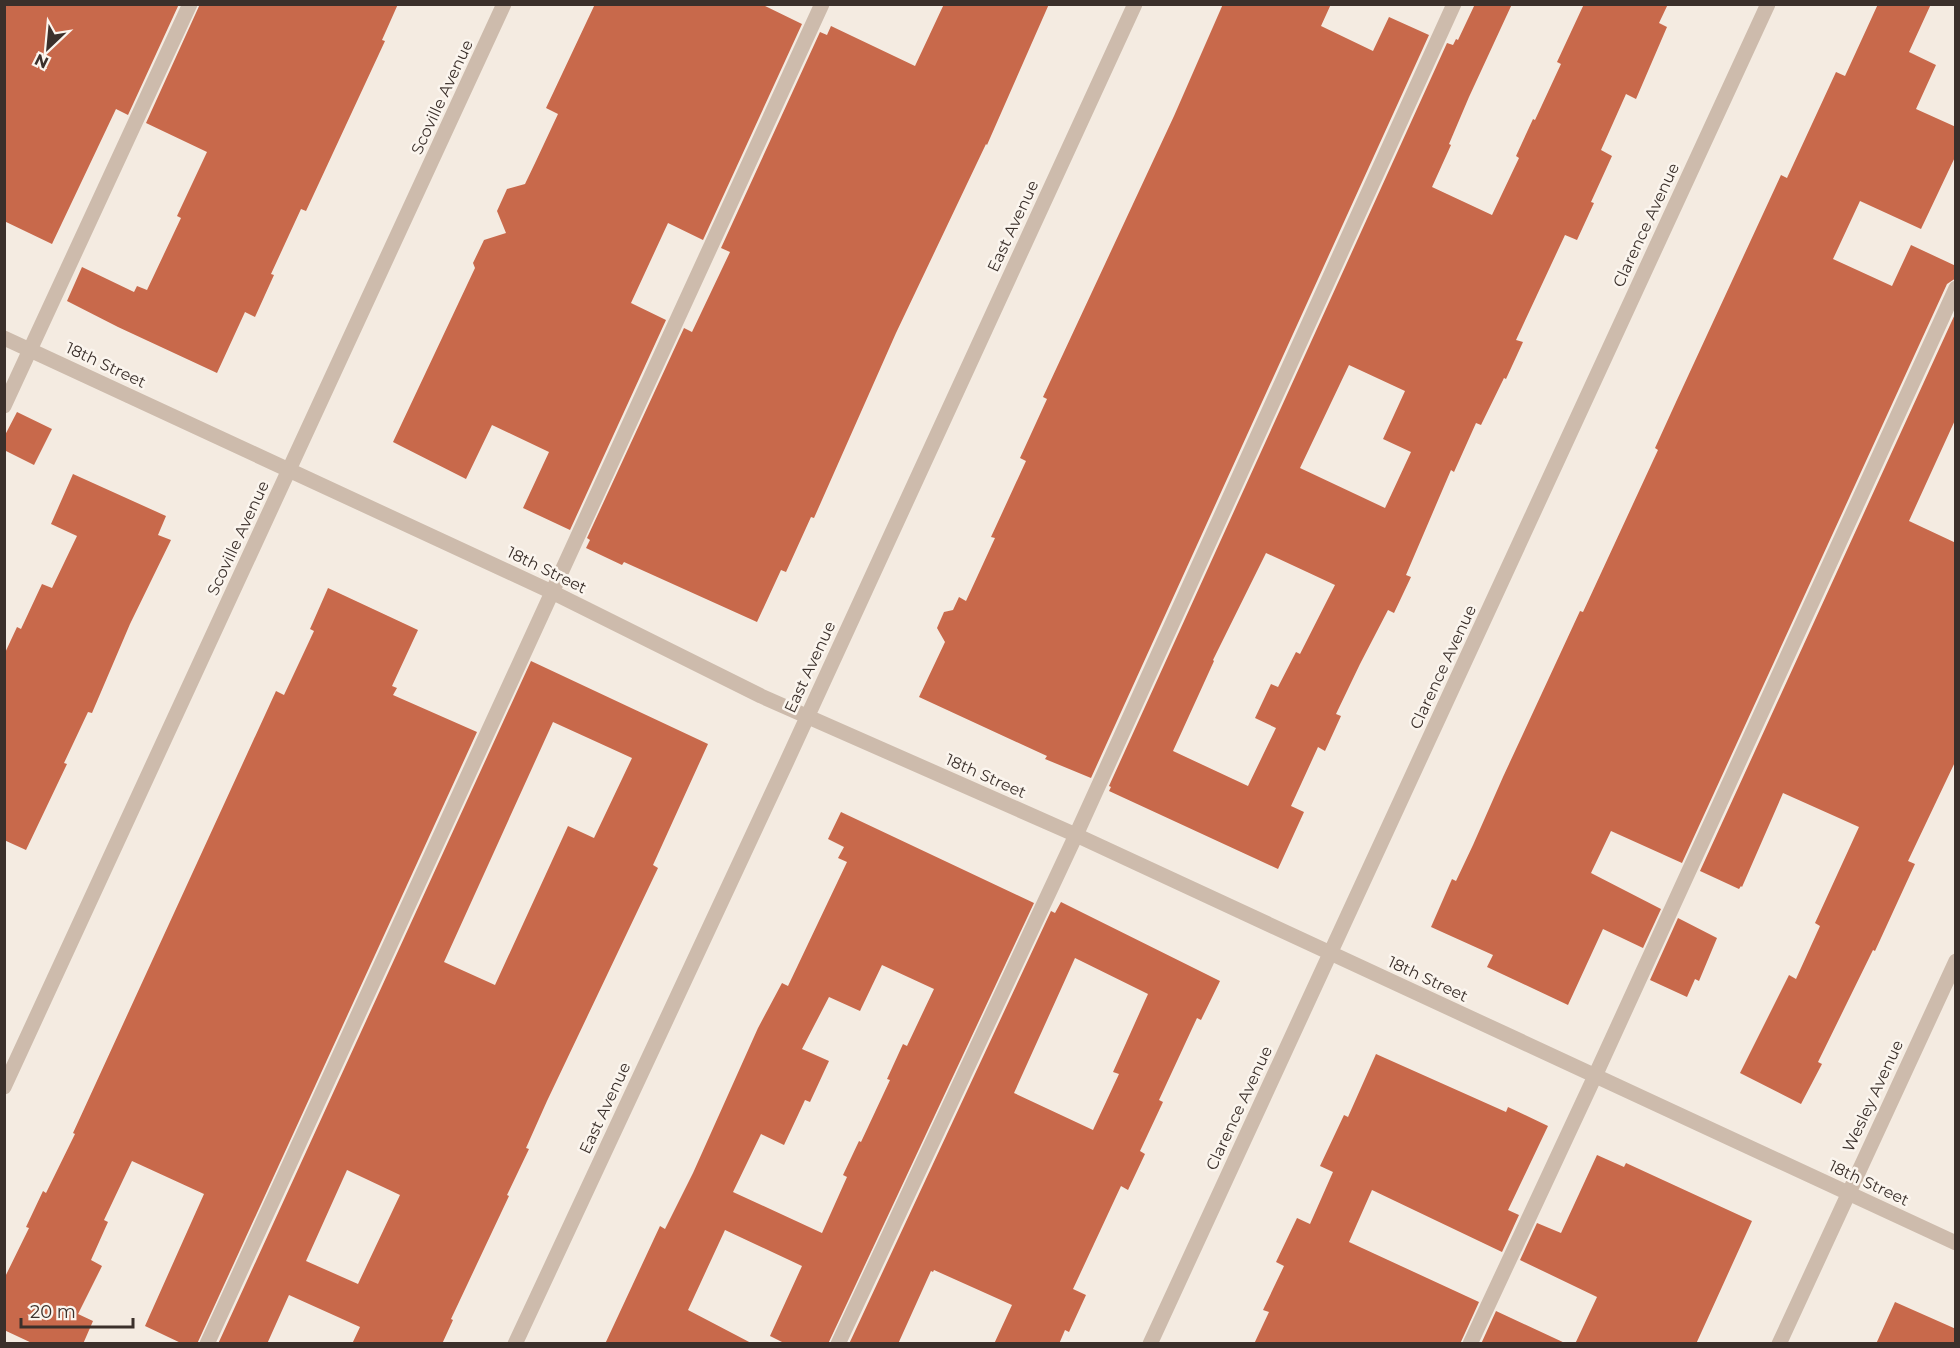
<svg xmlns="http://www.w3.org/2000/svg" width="1960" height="1348" font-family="Montserrat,sans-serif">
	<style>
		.building { fill: #c8694b; fill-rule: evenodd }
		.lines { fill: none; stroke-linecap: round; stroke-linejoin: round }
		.minor { stroke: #cdbbac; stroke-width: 15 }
		.labels { text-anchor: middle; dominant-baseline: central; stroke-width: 5; stroke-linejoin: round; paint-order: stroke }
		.street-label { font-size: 16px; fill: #3b302b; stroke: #fbf5ee }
	</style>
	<rect width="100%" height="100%" fill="#f4ebe1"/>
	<!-- building -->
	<path class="building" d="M 4,4 L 179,4 L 128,115 L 116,109 L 52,244 L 4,221 Z
		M 200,4 L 398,4 L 382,40 L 385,41 L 306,211 L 301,209 L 271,274 L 274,275 L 255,317 L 245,312 L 217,373 L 118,327 L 67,301 L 82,267 L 134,292 L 137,286 L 147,290 L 181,218 L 177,216 L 207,152 L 146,123 Z
		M 595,4 L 761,4 L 802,24 L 703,240 L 668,223 L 631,303 L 666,320 L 570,530 L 523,508 L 549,452 L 492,425 L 466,479 L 393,442 L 475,268 L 473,263 L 484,240 L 506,233 L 497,211 L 507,189 L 525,184 L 536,161 L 558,114 L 546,108 Z
		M 944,4 L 1049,4 L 987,145 L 986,144 L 896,333 L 814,518 L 811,517 L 786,572 L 781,570 L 757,622 L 624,562 L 622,565 L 586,548 L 590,540 L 587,538 L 684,328 L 692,332 L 730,252 L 721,248 L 820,32 L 827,35 L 831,26 L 915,66 Z
		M 1223,4 L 1331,4 L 1321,26 L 1373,51 L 1389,17 L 1429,35 L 1091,778 L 1045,759 L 1047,756 L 919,697 L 945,642 L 937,628 L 944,612 L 953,610 L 959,597 L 966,601 L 995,538 L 991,537 L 1026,461 L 1020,458 L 1047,399 L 1043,397 L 1174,116 Z
		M 1475,4 L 1512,4 L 1469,97 L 1449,144 L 1451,145 L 1432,187 L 1492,215 L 1519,158 L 1516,156 L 1533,119 L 1535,120 L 1561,64 L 1557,62 L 1584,4 L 1668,4 L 1659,23 L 1667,27 L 1636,99 L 1626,94 L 1601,150 L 1612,156 L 1591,202 L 1594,203 L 1577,240 L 1565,235 L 1516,340 L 1523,342 L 1506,379 L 1504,378 L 1481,425 L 1476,423 L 1454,472 L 1451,470 L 1406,575 L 1411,577 L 1394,613 L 1388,610 L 1360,664 L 1336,714 L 1341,716 L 1325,751 L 1318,747 L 1291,806 L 1304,812 L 1278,869 L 1109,791 L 1111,787 L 1109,786 L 1447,43 L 1453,45 L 1456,39 L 1458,40 ZM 1349,365 L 1405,391 L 1383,439 L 1411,452 L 1385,508 L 1300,468 ZM 1266,553 L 1335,585 L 1300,654 L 1296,652 L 1278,687 L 1271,684 L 1255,718 L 1276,728 L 1248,786 L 1173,751 L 1214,661 L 1213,660 Z
		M 1878,4 L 1931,4 L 1909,52 L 1936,65 L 1916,109 L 1956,127 L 1956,155 L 1921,229 L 1860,201 L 1833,259 L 1892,286 L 1911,245 L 1956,266 L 1956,278 L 1947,284 L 1682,863 L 1611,831 L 1591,873 L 1661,909 L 1643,948 L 1603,929 L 1568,1005 L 1487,967 L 1493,955 L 1431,927 L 1452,879 L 1456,881 L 1473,845 L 1503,777 L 1580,611 L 1583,612 L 1658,450 L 1655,448 L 1676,402 L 1781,175 L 1787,178 L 1836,72 L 1845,76 Z
		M 1956,312 L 1956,418 L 1909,521 L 1956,543 L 1956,760 L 1908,861 L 1915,864 L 1875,951 L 1873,950 L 1818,1062 L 1822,1064 L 1801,1104 L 1740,1073 L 1789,975 L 1796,979 L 1820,926 L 1815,923 L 1859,827 L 1783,793 L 1742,887 L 1741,886 L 1739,889 L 1700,871 Z
		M 17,412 L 52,429 L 34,465 L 4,450 L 4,437 Z
		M 73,474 L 166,516 L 158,535 L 171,540 L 130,624 L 92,713 L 88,712 L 64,763 L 67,764 L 26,850 L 4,840 L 4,655 L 17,627 L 21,629 L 42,584 L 52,588 L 77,536 L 51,524 Z
		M 328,588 L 418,630 L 392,686 L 397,688 L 393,695 L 477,732 L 197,1344 L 183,1344 L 145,1326 L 204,1194 L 132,1161 L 104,1220 L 108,1222 L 91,1260 L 102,1266 L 78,1314 L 93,1321 L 83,1344 L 34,1344 L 4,1330 L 4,1279 L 29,1228 L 26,1227 L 43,1191 L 46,1193 L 75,1134 L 73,1133 L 276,691 L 284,695 L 314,631 L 310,629 Z
		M 531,661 L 708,744 L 653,865 L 658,868 L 547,1101 L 526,1148 L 529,1149 L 507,1195 L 509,1196 L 451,1319 L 453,1320 L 442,1344 L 352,1344 L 360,1327 L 289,1295 L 267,1344 L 218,1344 ZM 553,722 L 632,758 L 594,838 L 568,826 L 495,985 L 444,962 ZM 347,1170 L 400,1195 L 358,1284 L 306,1261 Z
		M 841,812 L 1034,903 L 828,1344 L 786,1344 L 770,1336 L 802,1266 L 725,1230 L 688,1310 L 753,1344 L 605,1344 L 660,1226 L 665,1229 L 693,1173 L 758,1028 L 782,983 L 788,986 L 847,862 L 838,858 L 844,847 L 828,839 ZM 882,965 L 934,989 L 907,1046 L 903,1044 L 887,1079 L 890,1080 L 861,1142 L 859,1141 L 843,1175 L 847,1177 L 822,1233 L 733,1192 L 761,1134 L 784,1145 L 805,1100 L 810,1102 L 829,1061 L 802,1049 L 829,997 L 860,1011 Z
		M 1061,902 L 1220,981 L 1201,1020 L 1197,1018 L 1159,1100 L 1163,1102 L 1140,1151 L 1145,1154 L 1128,1190 L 1121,1186 L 1073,1289 L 1086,1295 L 1069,1332 L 1065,1330 L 1059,1344 L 994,1344 L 1012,1305 L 934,1270 L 933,1272 L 931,1271 L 898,1344 L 849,1344 L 1051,911 L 1055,913 ZM 1075,958 L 1148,994 L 1113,1072 L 1119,1074 L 1093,1130 L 1014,1093 Z
		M 1678,918 L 1717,938 L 1699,981 L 1695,979 L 1687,997 L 1650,980 Z
		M 1376,1054 L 1506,1112 L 1508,1107 L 1548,1126 L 1508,1210 L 1519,1215 L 1502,1252 L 1372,1190 L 1349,1242 L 1479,1302 L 1460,1344 L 1254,1344 L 1269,1312 L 1263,1310 L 1284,1266 L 1276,1262 L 1297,1218 L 1310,1224 L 1333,1172 L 1320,1166 L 1344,1115 L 1348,1117 Z
		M 1597,1155 L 1624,1167 L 1626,1163 L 1752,1221 L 1696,1344 L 1575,1344 L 1597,1297 L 1520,1260 L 1537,1223 L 1561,1233 Z
		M 1895,1302 L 1956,1329 L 1956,1344 L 1876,1344 Z
		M 1496,1311 L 1567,1344 L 1481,1344 Z"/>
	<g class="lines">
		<!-- minor -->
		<path class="minor" d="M 4,338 L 552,592 L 761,696 L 1076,835 L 1956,1243
			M 4,406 L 190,4
			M 4,1087 L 504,4
			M 207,1344 L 822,4
			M 515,1344 L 787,761 L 1135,4
			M 838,1344 L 1076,835 L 1454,4
			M 1150,1344 L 1768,4
			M 1470,1344 L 1595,1076 L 1956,288
			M 1779,1344 L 1956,961"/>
	</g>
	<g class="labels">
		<!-- street labels -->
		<g class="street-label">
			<text transform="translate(442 97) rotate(-65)">Scoville Avenue</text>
			<text transform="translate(1646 225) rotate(-65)">Clarence Avenue</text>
			<text transform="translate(1013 226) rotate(-65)">East Avenue</text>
			<text transform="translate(106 365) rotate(25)">18th Street</text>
			<text transform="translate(238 538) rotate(-65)">Scoville Avenue</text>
			<text transform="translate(547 570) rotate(26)">18th Street</text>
			<text transform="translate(810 667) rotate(-65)">East Avenue</text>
			<text transform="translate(1443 667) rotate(-65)">Clarence Avenue</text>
			<text transform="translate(986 776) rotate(24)">18th Street</text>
			<text transform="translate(1428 979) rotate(25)">18th Street</text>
			<text transform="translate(1873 1096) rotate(-65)">Wesley Avenue</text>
			<text transform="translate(605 1108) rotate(-65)">East Avenue</text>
			<text transform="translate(1239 1108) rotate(-65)">Clarence Avenue</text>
			<text transform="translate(1869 1183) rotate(25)">18th Street</text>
		</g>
	</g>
	<!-- border -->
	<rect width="1960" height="1348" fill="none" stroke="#3b302b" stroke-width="12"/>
	<!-- north arrow -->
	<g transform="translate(48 48) rotate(206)" stroke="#fbf5ee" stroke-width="4.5" paint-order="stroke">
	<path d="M0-4.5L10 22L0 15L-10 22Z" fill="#3b302b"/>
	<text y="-9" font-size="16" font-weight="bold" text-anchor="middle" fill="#3b302b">N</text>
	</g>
	<!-- scale -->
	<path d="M21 1318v9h112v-9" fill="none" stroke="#3b302b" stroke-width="3"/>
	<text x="30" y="1318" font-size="18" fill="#3b302b" stroke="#fbf5ee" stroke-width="4.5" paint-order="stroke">20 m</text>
</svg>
